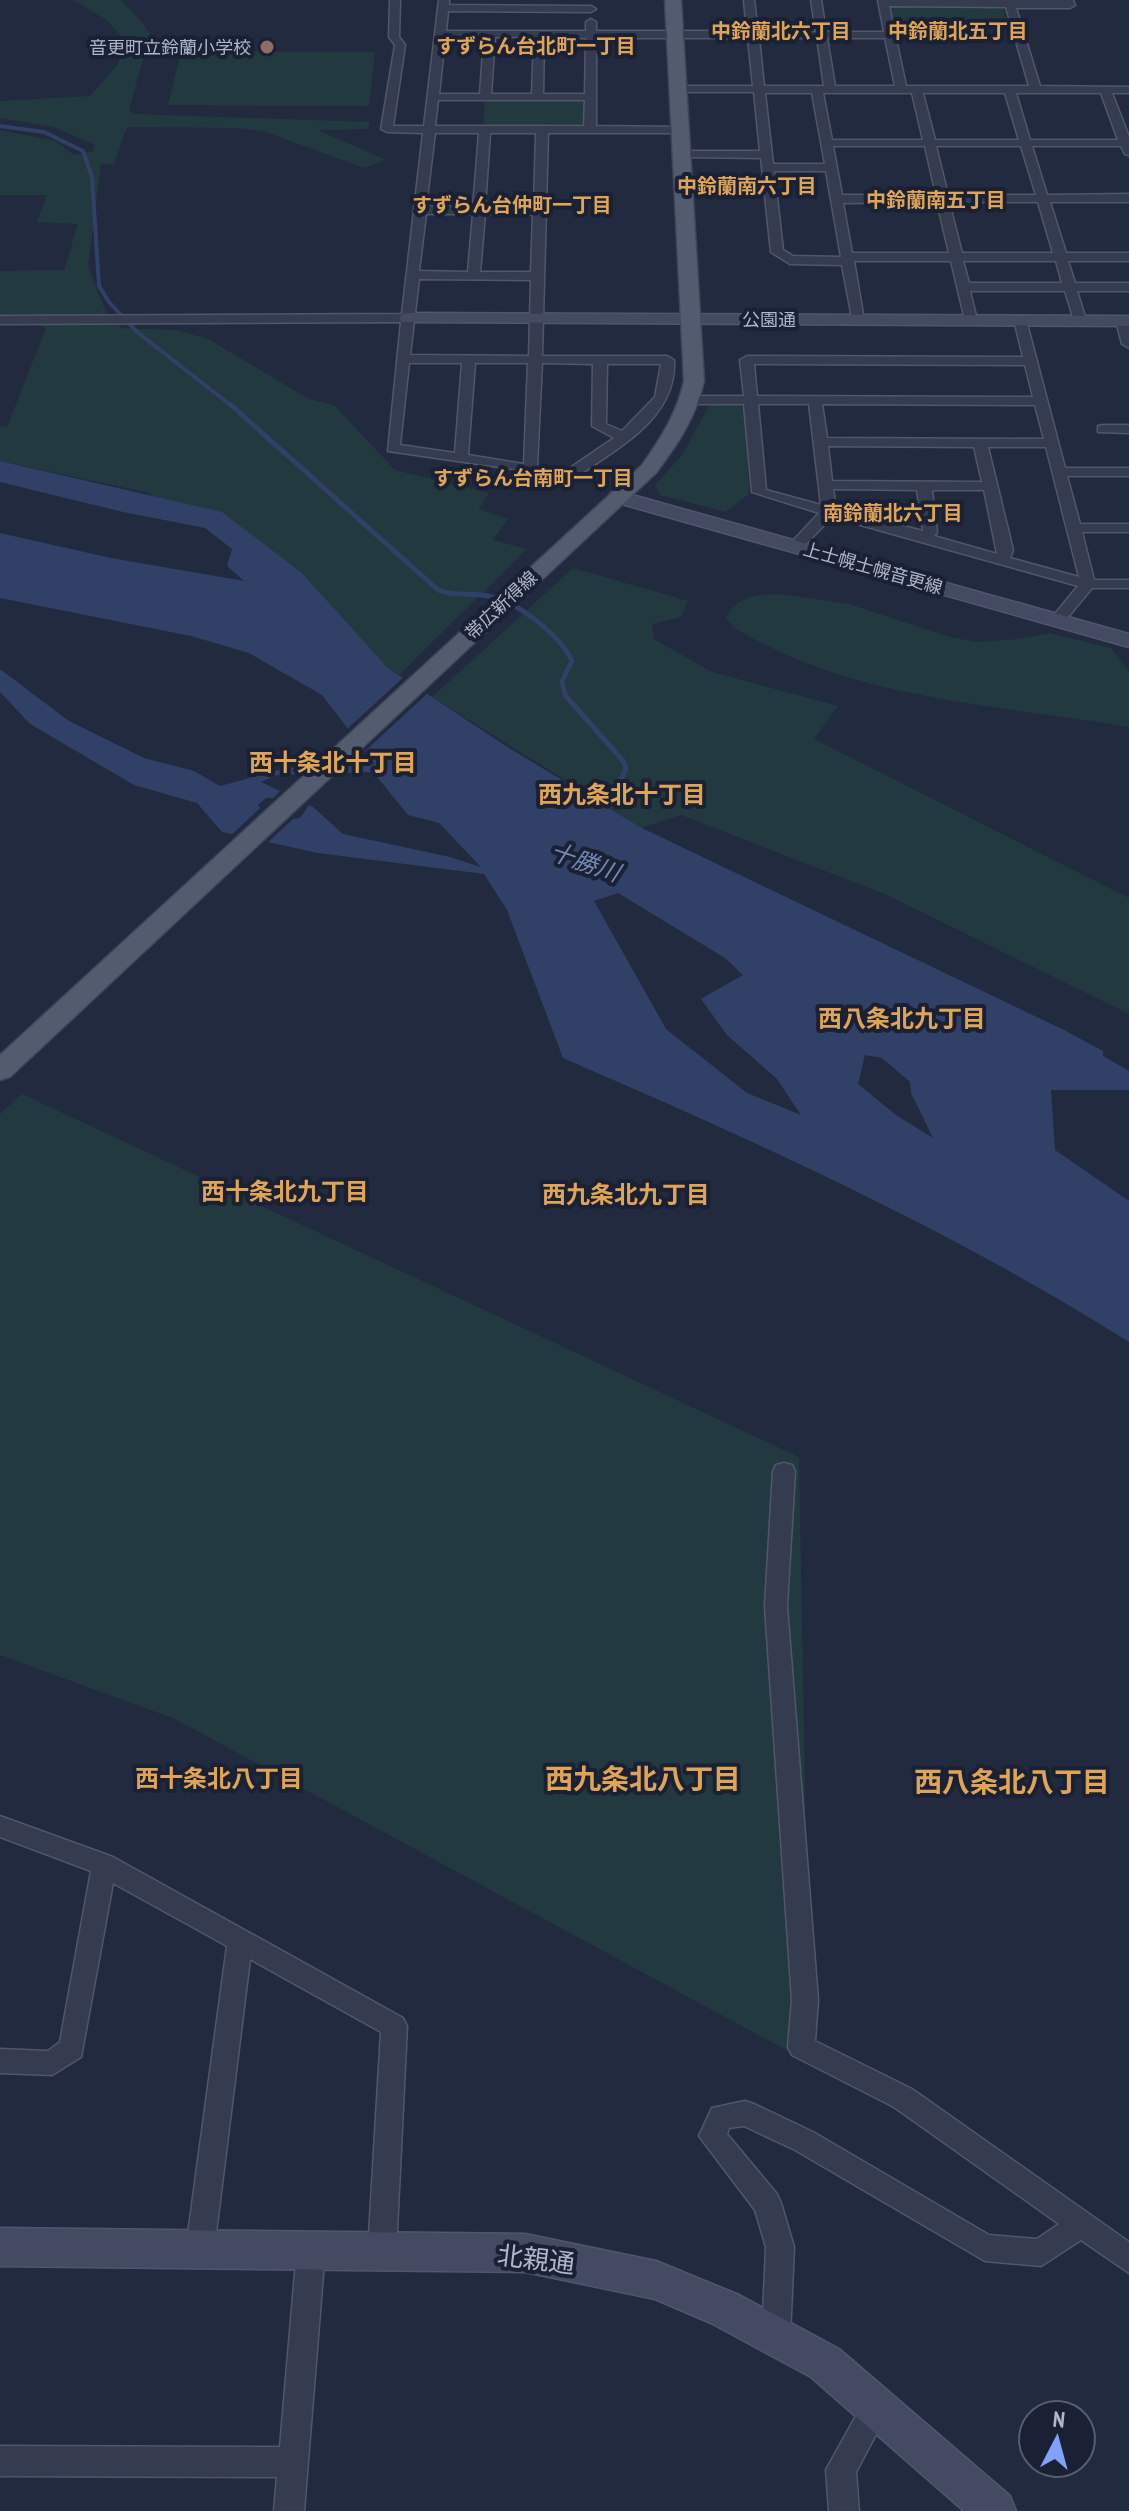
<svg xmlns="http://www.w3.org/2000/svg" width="1129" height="2511" font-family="'PT Sans Narrow','Noto Sans JP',sans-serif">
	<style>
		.green { fill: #233940 }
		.water { fill: #314066; fill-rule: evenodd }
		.pier { fill: #212a3f }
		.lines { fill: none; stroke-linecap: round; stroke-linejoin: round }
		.stream-far1 { stroke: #314066; stroke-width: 4 }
		.stream { stroke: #314066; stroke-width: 5 }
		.street-casing { stroke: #50576a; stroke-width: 3 }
		.secondary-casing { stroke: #50576a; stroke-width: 3 }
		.primary-casing { stroke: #3e4558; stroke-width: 3 }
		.street { fill: #353c4f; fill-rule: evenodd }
		.secondary { fill: #434a62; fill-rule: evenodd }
		.primary { fill: #535b6f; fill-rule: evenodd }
		.education-dot { fill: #8d6e63; stroke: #1a2134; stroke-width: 3 }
		.labels { text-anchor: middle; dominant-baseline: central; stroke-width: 8; stroke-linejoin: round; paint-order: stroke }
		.far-poi-label { font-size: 18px; fill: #b1b7ca; stroke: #1a2134; text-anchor: end }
		.far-street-label { font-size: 18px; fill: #b1b7ca; stroke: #1a2134 }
		.far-neighbourhood-label { font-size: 20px; font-weight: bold; fill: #e0a456; stroke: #1a2134 }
		.neighbourhood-label { font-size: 24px; font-weight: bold; fill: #e0a456; stroke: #1a2134 }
		.water-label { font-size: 24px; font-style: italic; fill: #7588b5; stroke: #1a2134 }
		.near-street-label { font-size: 26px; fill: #b1b7ca; stroke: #1a2134 }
		.near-neighbourhood-label { font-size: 28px; font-weight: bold; fill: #e0a456; stroke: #1a2134 }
	</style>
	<rect width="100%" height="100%" fill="#212a3f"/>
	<!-- green -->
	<path class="green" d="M 73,0 L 120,0 C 131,10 141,19 150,34 L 129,110 L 133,114 L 370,122 L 368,129 L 318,130 L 386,160 L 364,168 L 266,132 L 237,128 L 127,127 L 114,164 L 101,164 L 88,266 L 107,315 L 121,328 L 176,330 L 208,339 L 309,399 L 334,405 L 395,470 L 489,493 L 479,509 L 508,519 L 493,540 L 527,549 L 399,675 L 388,668 L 302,573 L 145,492 L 0,461 L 0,426 L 7,427 L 46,328 L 17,314 L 0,314 L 0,271 L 64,270 L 78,224 L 37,222 L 47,195 L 0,195 L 0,130 L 55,141 L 74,155 L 93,151 L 95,145 L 54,127 L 0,118 L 0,101 L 90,96 L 118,64 L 125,41 L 108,21 Z
		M 894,4 L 1003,7 L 1008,26 L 894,26 L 890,6 Z
		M 181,51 L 375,52 L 369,106 L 168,105 Z
		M 485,100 L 579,100 L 585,103 L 585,124 L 483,126 Z
		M 735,404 L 745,408 L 749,494 L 726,512 L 660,495 L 655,485 L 682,455 L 709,406 Z
		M 573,568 L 688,601 L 681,617 L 652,624 L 654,639 L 712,672 L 838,706 L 814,739 L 1129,898 L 1129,1014 L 887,895 L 681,815 L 642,828 L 432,697 Z
		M 780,594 L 849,604 L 950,637 L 977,642 L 1018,639 L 1049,633 L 1111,648 L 1129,671 L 1129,727 C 1007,706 871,701 760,642 C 747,635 734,630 726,618 C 737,595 757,595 780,594 Z
		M 22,1094 L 799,1457 L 810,2063 L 175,1719 L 0,1655 L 0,1114 Z"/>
	<!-- water -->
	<path class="water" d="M 0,461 L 222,512 L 302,573 L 388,668 L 509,748 L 642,828 L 1066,1031 L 1103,1051 L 1103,1056 L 1129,1071 L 1129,1090 L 1051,1090 L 1055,1150 L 1129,1201 L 1129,1342 C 950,1229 757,1142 563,1058 L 507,910 L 484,874 L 318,853 L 222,832 L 197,803 L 134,785 L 30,724 L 0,692 L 0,669 L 69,721 L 144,758 L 194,771 L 220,786 L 286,768 L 375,764 L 322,695 L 249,653 L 191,636 L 0,598 L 0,533 L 111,558 L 244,581 L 227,566 L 232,549 L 205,528 L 123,512 L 0,482 ZM 373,772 L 408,815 L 439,823 L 481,867 L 450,857 L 343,834 L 313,807 L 261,782 L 277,775 ZM 618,893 L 725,958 L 743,975 L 701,999 L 727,1035 L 777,1079 L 801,1115 L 747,1093 L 666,1029 L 594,901 ZM 865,1055 L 882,1058 L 910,1082 L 911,1093 L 933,1138 L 896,1115 L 858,1084 Z"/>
	<!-- pier -->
	<path class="pier" d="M 406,675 L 430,691 L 362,754 L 345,731 Z
		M 282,789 L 311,802 L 300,818 L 293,819 L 264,846 L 228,838 L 260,808 L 258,805 L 266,798 L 273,798 Z"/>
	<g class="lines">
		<!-- stream-far1 -->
		<path class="stream-far1" d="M 0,126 L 44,132 L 83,151 L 92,177 L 99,286 L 109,302 L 137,332 L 233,407"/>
		<!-- stream -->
		<path class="stream" d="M 231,405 L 438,590 C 455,597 471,592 488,596 C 518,602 559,634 572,661 L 562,681 L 565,695 L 624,762 L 626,769 L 621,780 L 588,802"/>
		<!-- street casing -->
		<g class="street-casing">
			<path id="street" d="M 390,0 L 400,0 L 399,37 L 405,45 L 393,126 L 424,126 L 439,0 L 449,0 L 449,5 L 591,6 L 596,9 L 591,12 L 448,11 L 446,31 L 586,31 L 586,22 L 591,19 L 596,22 L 596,31 L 747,31 L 744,0 L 754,0 L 758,32 L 816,32 L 811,0 L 821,0 L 826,32 L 884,32 L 878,0 L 1073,0 L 1075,5 L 1070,8 L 1016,8 L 1040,86 L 1129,87 L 1129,93 L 1112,93 L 1129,137 L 1129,155 L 1125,154 L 1121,146 L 1032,146 L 1047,195 L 1129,194 L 1129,202 L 1050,202 L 1066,253 L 1129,253 L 1129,261 L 1068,261 L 1075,283 L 1129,283 L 1129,291 L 1077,291 L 1086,320 L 1080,324 L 1074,320 L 1065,291 L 970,291 L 977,320 L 971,324 L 965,320 L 951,261 L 854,261 L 864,320 L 853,323 L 842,265 L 790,264 L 771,252 L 761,158 L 682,157 L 676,154 L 682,151 L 760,151 L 754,92 L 678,92 L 672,89 L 678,86 L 753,86 L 748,38 L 596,38 L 596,126 L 680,127 L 686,130 L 680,133 L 548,133 L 542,356 L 667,356 L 674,360 C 677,419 617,448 575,478 L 388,451 L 401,322 L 0,324 L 0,316 L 402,314 L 423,133 L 387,132 L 381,129 L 395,45 L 389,37 ZM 889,6 L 1006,7 L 1029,86 L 906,86 ZM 445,37 L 484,37 L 480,94 L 439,94 ZM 495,37 L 534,37 L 532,94 L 491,94 ZM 544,37 L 586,38 L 585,94 L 543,94 ZM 759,38 L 817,38 L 824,86 L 764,86 ZM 827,38 L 885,38 L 895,86 L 835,86 ZM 765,93 L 812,93 L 825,164 L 773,164 ZM 823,93 L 912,93 L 923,140 L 832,140 ZM 923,93 L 1005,93 L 1019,140 L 935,140 ZM 1016,93 L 1101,93 L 1118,140 L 1030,140 ZM 438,100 L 585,100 L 584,126 L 435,126 ZM 435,133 L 479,133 L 473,207 L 426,206 ZM 490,133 L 536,133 L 534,207 L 485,207 ZM 833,146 L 925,146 L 936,195 L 842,195 ZM 936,146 L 1021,146 L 1036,195 L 948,195 ZM 774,171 L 826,171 L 841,257 L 793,256 L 783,250 ZM 937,202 L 949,253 L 852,253 L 843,203 ZM 949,202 L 1038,202 L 1053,253 L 962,253 ZM 426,214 L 473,214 L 468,272 L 419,271 ZM 485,214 L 533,215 L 531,272 L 480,272 ZM 963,261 L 1056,261 L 1062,283 L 969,283 ZM 419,279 L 531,280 L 529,356 L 410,355 ZM 409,363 L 462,363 L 455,453 L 400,445 ZM 475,363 L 528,363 L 524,464 L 468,455 ZM 542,363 L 593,364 L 592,426 L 614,438 L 567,470 L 537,466 ZM 607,364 L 661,364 L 655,397 L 622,431 L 606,424 Z
				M 1020,316 L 1026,320 L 1065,468 L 1129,468 L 1129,476 L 1067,476 L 1080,524 L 1129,524 L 1129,532 L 1082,532 L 1094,580 L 1129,580 L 1129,588 L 1092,588 L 1063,623 L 1053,623 L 1050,620 L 1078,586 L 832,517 L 801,549 L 791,549 L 791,543 L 819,513 L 752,492 L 744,404 L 691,404 L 684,400 L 691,396 L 744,396 L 740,360 L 747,356 L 1023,357 L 1014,320 ZM 754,364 L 1025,365 L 1033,397 L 757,396 ZM 758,404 L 809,404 L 821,505 L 766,490 ZM 822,404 L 1035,405 L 1044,439 L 827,438 ZM 828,446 L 974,447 L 982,482 L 832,481 ZM 988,447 L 1046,447 L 1079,577 L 1010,558 L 1013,550 ZM 833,489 L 917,490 L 923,531 L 836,509 ZM 932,490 L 984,490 L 997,554 L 934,536 L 937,532 Z
				M 1122,317 L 1129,323 L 1129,348 L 1122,344 L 1116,321 Z
				M 1103,425 L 1129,425 L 1129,433 L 1098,432 L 1098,426 Z
				M 784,1463 L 792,1465 L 795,1471 L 787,1606 L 818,2000 L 815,2041 L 912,2089 L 1129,2242 L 1129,2273 L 1081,2240 L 1041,2266 L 985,2261 L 795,2150 L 744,2126 L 729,2128 L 727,2134 L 777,2194 L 781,2203 L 794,2247 L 790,2336 L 786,2346 L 776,2350 L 766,2346 L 762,2336 L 766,2247 L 755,2210 L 699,2136 L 712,2108 L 745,2101 L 754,2104 L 813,2132 L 989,2235 L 1037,2239 L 1059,2224 L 894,2107 L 792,2055 L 788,2047 L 792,2000 L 765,1606 L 773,1471 L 776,1465 Z
				M 0,1816 L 113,1857 L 403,2018 L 407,2026 L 396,2251 L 392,2261 L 382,2264 L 372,2261 L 368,2251 L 381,2032 L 250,1959 L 214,2249 L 210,2259 L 200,2262 L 190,2259 L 186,2249 L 227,1946 L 113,1883 L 81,2057 L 52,2075 L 0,2073 L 0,2049 L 48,2051 L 60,2042 L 91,1871 L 0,1837 Z
				M 311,2237 L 321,2240 L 325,2250 L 304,2511 L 274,2511 L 277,2477 L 0,2476 L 0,2446 L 280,2447 L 297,2250 L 301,2240 Z
				M 877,2392 L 887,2396 L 891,2406 L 856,2472 L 859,2511 L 829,2511 L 826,2470 L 867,2396 Z"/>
		</g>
		<!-- secondary casing -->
		<g class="secondary-casing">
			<path id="secondary" d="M 408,313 L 1129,316 L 1129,326 L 402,322 L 399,318 L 402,314 Z
				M 618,491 L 1129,634 L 1129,647 L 611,501 L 608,497 L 611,493 Z
				M 0,2228 L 525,2234 L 656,2261 L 739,2295 L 839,2349 L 1010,2496 L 1016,2511 L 964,2511 L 811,2377 L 711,2323 L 655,2299 L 525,2272 L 0,2266 Z"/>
		</g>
		<!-- primary casing -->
		<g class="primary-casing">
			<path id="primary" d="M 665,0 L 681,0 L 704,381 C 696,417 678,444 656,473 L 10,1077 L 0,1080 L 0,1055 L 642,465 C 661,438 677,413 684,381 Z"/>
		</g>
		<!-- street -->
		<use href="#street" class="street"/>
		<!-- secondary -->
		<use href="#secondary" class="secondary"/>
		<!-- primary -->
		<use href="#primary" class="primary"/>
	</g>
	<!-- markers -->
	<circle class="education-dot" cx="267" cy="47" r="8"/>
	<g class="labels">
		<!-- far-poi labels -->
		<g class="far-poi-label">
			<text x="251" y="47">音更町立鈴蘭小学校</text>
		</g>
		<!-- far-street labels -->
		<g class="far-street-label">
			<text x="769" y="319">公園通</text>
			<text transform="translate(873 568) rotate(16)">上士幌士幌音更線</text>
			<text transform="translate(501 605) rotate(-43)">帯広新得線</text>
		</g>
		<!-- far-neighbourhood labels -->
		<g class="far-neighbourhood-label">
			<text x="781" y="31">中鈴蘭北六丁目</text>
			<text x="958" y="31">中鈴蘭北五丁目</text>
			<text x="536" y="46">すずらん台北町一丁目</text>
			<text x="747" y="186">中鈴蘭南六丁目</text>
			<text x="936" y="200">中鈴蘭南五丁目</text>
			<text x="512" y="205">すずらん台仲町一丁目</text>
			<text x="533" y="478">すずらん台南町一丁目</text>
			<text x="893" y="513">南鈴蘭北六丁目</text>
		</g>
		<!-- neighbourhood labels -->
		<g class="neighbourhood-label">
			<text x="333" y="762">西十条北十丁目</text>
			<text x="622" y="794">西九条北十丁目</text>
			<text x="902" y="1018">西八条北九丁目</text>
			<text x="285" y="1191">西十条北九丁目</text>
			<text x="626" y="1194">西九条北九丁目</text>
			<text x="219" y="1778">西十条北八丁目</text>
		</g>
		<!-- water labels -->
		<g class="water-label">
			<text transform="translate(585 862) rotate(19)">十勝川</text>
		</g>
		<!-- near-street labels -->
		<g class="near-street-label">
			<text transform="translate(536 2259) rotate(7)">北親通</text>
		</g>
		<!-- near-neighbourhood labels -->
		<g class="near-neighbourhood-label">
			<text x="643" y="1778">西九条北八丁目</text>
			<text x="1012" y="1781">西八条北八丁目</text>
		</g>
	</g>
	<!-- north arrow -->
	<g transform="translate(1057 2439) rotate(6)"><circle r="38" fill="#1a2134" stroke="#565d70" stroke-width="2"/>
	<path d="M0-6L14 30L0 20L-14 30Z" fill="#81a1ff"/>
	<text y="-12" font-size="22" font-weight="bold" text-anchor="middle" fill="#b1b7ca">N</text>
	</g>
</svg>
